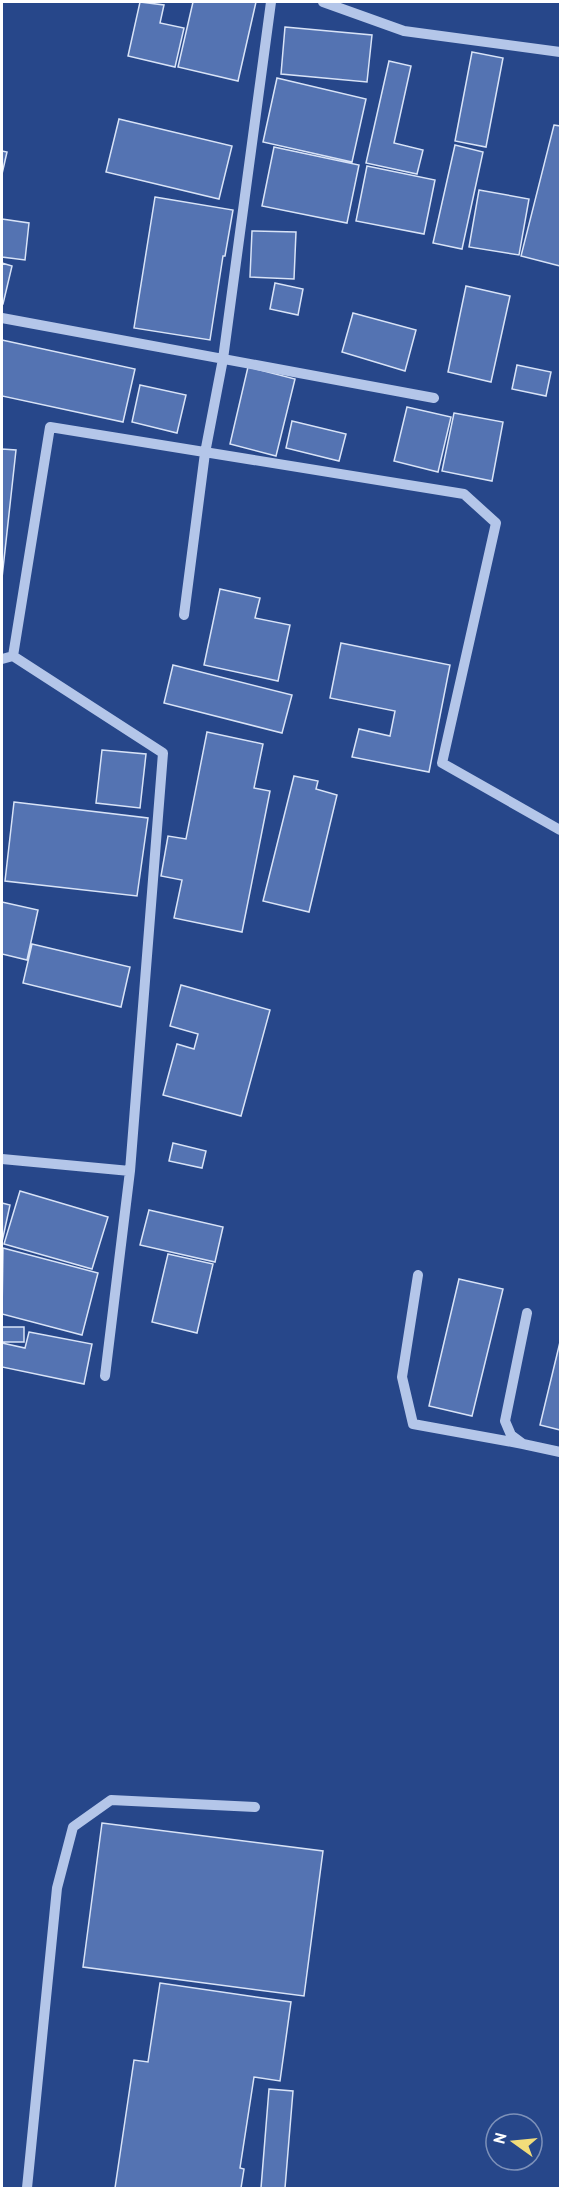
<svg xmlns="http://www.w3.org/2000/svg" width="562" height="2190" font-family="'PT Sans',sans-serif">
	<style>
		.building { fill: #5473b2; stroke: #d8e3f7; stroke-width: 1.5 }
		.lines { fill: none; stroke-linecap: round; stroke-linejoin: round }
		.minor { stroke: #b4c6e9; stroke-width: 10 }
	</style>
	<rect width="100%" height="100%" fill="#27478a"/>
	<!-- building -->
	<path class="building" d="M 140,2 L 164,5 L 160,23 L 184,28 L 175,67 L 128,56 Z
		M 193,2 L 256,2 L 238,81 L 178,67 Z
		M 285,27 L 372,35 L 367,82 L 281,74 Z
		M 472,52 L 503,58 L 486,147 L 455,141 Z
		M 389,61 L 411,66 L 394,143 L 423,150 L 417,174 L 366,163 Z
		M 277,78 L 366,99 L 352,162 L 263,142 Z
		M 119,119 L 232,146 L 219,199 L 106,172 Z
		M 554,125 L 560,126 L 560,266 L 521,256 Z
		M 455,145 L 483,152 L 462,249 L 433,243 Z
		M 274,147 L 359,165 L 347,223 L 262,206 Z
		M 2,151 L 7,152 L 2,174 Z
		M 367,166 L 435,180 L 424,234 L 356,221 Z
		M 479,190 L 529,199 L 519,255 L 469,247 Z
		M 155,197 L 233,210 L 225,256 L 223,256 L 210,340 L 134,328 Z
		M 2,219 L 29,223 L 25,260 L 2,257 Z
		M 252,231 L 296,232 L 294,279 L 250,277 Z
		M 2,263 L 12,266 L 3,304 L 2,304 Z
		M 275,283 L 303,289 L 298,315 L 270,309 Z
		M 466,286 L 510,296 L 491,382 L 448,372 Z
		M 353,313 L 416,330 L 405,371 L 342,352 Z
		M 2,340 L 135,369 L 123,422 L 2,396 Z
		M 517,365 L 551,372 L 546,396 L 512,389 Z
		M 248,367 L 295,379 L 276,456 L 230,444 Z
		M 140,385 L 186,395 L 177,433 L 132,422 Z
		M 407,407 L 451,417 L 438,472 L 394,461 Z
		M 454,413 L 503,422 L 492,481 L 442,471 Z
		M 292,421 L 346,434 L 339,461 L 286,448 Z
		M 2,449 L 16,450 L 2,578 Z
		M 220,589 L 260,598 L 255,618 L 290,625 L 278,681 L 204,665 Z
		M 341,643 L 450,665 L 429,772 L 352,757 L 359,729 L 390,736 L 395,711 L 330,698 Z
		M 173,665 L 292,695 L 282,733 L 164,703 Z
		M 207,732 L 263,744 L 254,788 L 270,791 L 242,932 L 174,918 L 182,880 L 161,876 L 168,836 L 186,839 Z
		M 102,750 L 146,754 L 140,808 L 96,803 Z
		M 294,776 L 318,781 L 316,789 L 337,795 L 309,912 L 263,901 Z
		M 14,802 L 148,818 L 137,896 L 5,881 Z
		M 2,902 L 38,910 L 27,960 L 2,954 Z
		M 32,944 L 130,967 L 121,1007 L 23,983 Z
		M 181,985 L 270,1010 L 241,1116 L 163,1095 L 177,1044 L 194,1049 L 198,1034 L 170,1026 Z
		M 173,1143 L 206,1151 L 202,1168 L 169,1161 Z
		M 20,1191 L 108,1217 L 92,1269 L 4,1244 Z
		M 2,1203 L 10,1205 L 2,1242 Z
		M 149,1210 L 223,1227 L 215,1262 L 140,1245 Z
		M 3,1248 L 98,1273 L 82,1335 L 2,1314 Z
		M 168,1254 L 213,1264 L 197,1333 L 152,1322 Z
		M 459,1279 L 503,1289 L 472,1416 L 429,1406 Z
		M 2,1327 L 24,1327 L 24,1342 L 2,1342 Z
		M 29,1332 L 92,1344 L 84,1384 L 2,1367 L 2,1343 L 25,1348 Z
		M 560,1342 L 560,1430 L 540,1425 Z
		M 102,1823 L 323,1851 L 304,1996 L 83,1967 Z
		M 160,1983 L 291,2002 L 280,2081 L 254,2077 L 240,2168 L 244,2169 L 241,2188 L 115,2188 L 134,2060 L 148,2062 Z
		M 269,2089 L 293,2091 L 285,2188 L 261,2188 Z"/>
	<g class="lines">
		<!-- minor -->
		<path class="minor" d="M 323,2 L 404,31 L 560,52
			M 2,318 L 434,398
			M 184,615 L 205,453 L 223,359 L 271,2
			M 2,659 L 13,656 L 50,427 L 464,494 L 496,523 L 442,763 L 560,830
			M 2,1159 L 130,1171 L 163,753 L 13,656
			M 418,1275 L 402,1377 L 413,1424 L 523,1444
			M 527,1313 L 505,1421 L 511,1435 L 523,1444 L 560,1452
			M 105,1376 L 130,1171
			M 27,2188 L 57,1888 L 73,1827 L 111,1800 L 255,1807"/>
	</g>
	<!-- border -->
	<rect width="562" height="2190" fill="none" stroke="#ffffff" stroke-width="6"/>
	<!-- north arrow -->
	<g transform="translate(514 2142) rotate(285)"><circle r="28" fill="#27478a" stroke="#7d91b9" stroke-width="1.5"/>
	<path d="M0-4.5L10 22L0 15L-10 22Z" fill="#f2dd7a"/>
	<text y="-9" font-size="16" font-weight="bold" text-anchor="middle" fill="#ffffff">N</text>
	</g>
</svg>
